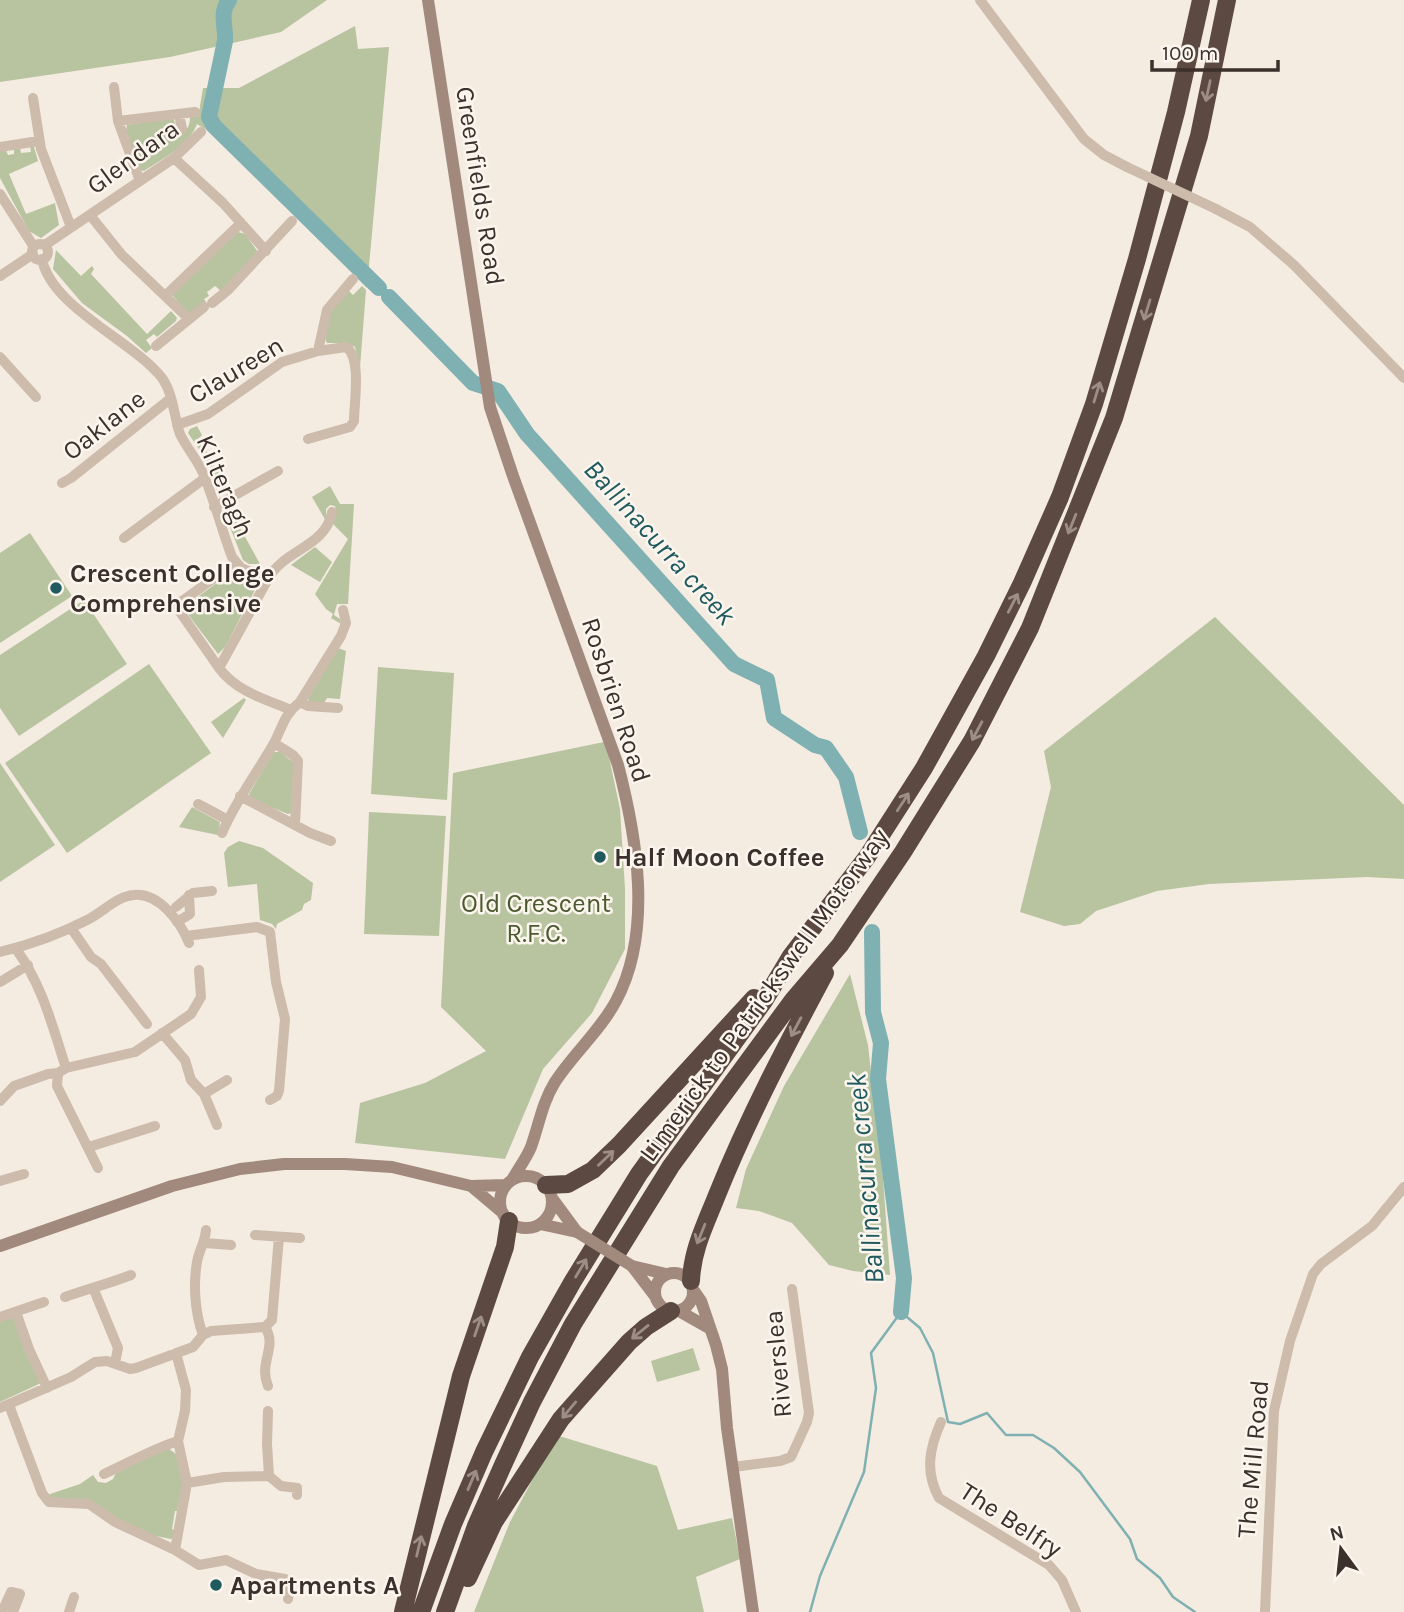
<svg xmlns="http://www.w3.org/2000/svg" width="1404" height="1612" font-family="Karla,sans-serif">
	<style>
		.green { fill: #b8c4a0 }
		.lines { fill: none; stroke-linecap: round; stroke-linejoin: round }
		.stream { stroke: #7fb0b2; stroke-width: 2.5 }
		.river { stroke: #7fb0b2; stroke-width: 16 }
		.street { stroke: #cdbbac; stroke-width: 10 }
		.secondary { stroke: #a18a7d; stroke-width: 12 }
		.highway { stroke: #5c4a42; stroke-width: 18 }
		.street-bridge { stroke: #cdbbac; stroke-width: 10 }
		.secondary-bridge { stroke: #a18a7d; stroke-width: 12 }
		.oneway { stroke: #9c8e87 }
		.poi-dot { fill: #1f5a5e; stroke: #fbf5ee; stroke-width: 2.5 }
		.labels { text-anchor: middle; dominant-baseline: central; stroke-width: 5; stroke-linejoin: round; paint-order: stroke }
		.street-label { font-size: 26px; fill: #3b302b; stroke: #fbf5ee }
		.poi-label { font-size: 26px; font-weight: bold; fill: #3b302b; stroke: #fbf5ee; text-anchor: start }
		.park-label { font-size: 26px; fill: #4a5a2e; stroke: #fbf5ee }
		.water-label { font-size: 28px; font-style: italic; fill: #1f5a5e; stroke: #fbf5ee }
	</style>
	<rect width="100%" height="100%" fill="#f4ebe1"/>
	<!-- green -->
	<path class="green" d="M 0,0 L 327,0 L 281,32 L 170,57 L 0,82 Z
		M 355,26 L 358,49 L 389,47 L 367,288 L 213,134 L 197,124 C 190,145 162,159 144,171 L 140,170 L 126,131 L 127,125 L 173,118 L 179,133 C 188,130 190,126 190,116 L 198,114 L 198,118 L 203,88 L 239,88 Z
		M 30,146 L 34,147 L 38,161 L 9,174 L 26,214 L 55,203 L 59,225 L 41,238 L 29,231 L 0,178 L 0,151 L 6,150 L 8,155 L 14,154 L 14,149 L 20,148 L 21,153 L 31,152 Z
		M 238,232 L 245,234 L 258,252 L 221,291 L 215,286 L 207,292 L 209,296 L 204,299 L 206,302 L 189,314 L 172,295 Z
		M 56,250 L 81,276 L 92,266 L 94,269 L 91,274 L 147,334 L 171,311 L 177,318 L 176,321 L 157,337 L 154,334 L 146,340 L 152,348 L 146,353 L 127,336 L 82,303 L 53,269 Z
		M 362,286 L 366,290 L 360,367 L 355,347 L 347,343 L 327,343 C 318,323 336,305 348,290 L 353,295 Z
		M 197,426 L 202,435 L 199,438 L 229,491 L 224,494 L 217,492 L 209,464 L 188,433 L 190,429 Z
		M 330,486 L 340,504 L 354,504 L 348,604 L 337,604 L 334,615 L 340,619 L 341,624 L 331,618 L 333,614 L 326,609 L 315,594 L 348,539 L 333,524 L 336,512 L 335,506 L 330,505 L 326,509 L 326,521 L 312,497 Z
		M 228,506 L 260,564 L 249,564 L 243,560 L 224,512 Z
		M 30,533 L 72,596 L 0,643 L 0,553 Z
		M 315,547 L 332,562 L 320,582 L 291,565 Z
		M 229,574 L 252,580 L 256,588 L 225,647 L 218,654 L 187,613 L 185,606 Z
		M 84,600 L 127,664 L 19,736 L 0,708 L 0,655 Z
		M 1215,617 L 1404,805 L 1404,879 L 1367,877 L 1209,884 L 1157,891 L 1096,911 L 1080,924 L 1064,926 L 1020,912 L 1051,787 L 1044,751 Z
		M 338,648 L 346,651 L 340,699 L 327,698 L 324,703 L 309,702 L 308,698 Z
		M 149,664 L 211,753 L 67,853 L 5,763 Z
		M 378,667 L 454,673 L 447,800 L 371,794 Z
		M 244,698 L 246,700 L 223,738 L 211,722 Z
		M 604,742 L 609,757 L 620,809 L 625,889 L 625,949 L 592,1013 L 543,1069 L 505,1159 L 355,1143 L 360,1103 L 425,1083 L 486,1051 L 441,1007 L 453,773 Z
		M 274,752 L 280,752 L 294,763 L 291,813 L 288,814 L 251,799 L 249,794 Z
		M 0,763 L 55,845 L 0,882 Z
		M 192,807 L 220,822 L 218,835 L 179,827 Z
		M 369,812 L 446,816 L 439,936 L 364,934 Z
		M 239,841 L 263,848 L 313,883 L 311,900 L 304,904 L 302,910 L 277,924 L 276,929 L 272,924 L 260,920 L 257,884 L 228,887 L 224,853 L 228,847 Z
		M 850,974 L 868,1045 L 883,1178 L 890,1275 L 853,1271 L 829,1265 L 792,1223 L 759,1211 L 736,1208 L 746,1169 L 784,1086 Z
		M 13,1317 L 41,1383 L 0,1402 L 0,1321 Z
		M 693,1348 L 700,1370 L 657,1382 L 651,1361 Z
		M 556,1435 L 657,1466 L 678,1530 L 732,1518 L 740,1559 L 696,1577 L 704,1612 L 474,1612 L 510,1522 Z
		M 168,1448 L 176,1454 L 183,1483 L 177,1511 L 175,1511 L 172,1529 L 175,1530 L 173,1538 L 171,1539 L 146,1534 L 107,1513 L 54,1499 L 47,1495 L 80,1484 L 93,1475 L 98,1482 L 106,1483 L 113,1479 L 116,1473 C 134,1465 149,1454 168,1448 Z"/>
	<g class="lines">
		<!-- stream -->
		<path class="stream" d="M 810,1612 L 820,1576 L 864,1472 L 876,1388 L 871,1353 L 901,1312 L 920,1328 L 933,1353 L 948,1422 L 960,1424 L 987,1413 L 1006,1435 L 1033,1435 L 1054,1448 L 1080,1472 L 1130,1539 L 1137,1559 L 1160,1578 L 1173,1597 L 1195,1612"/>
		<!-- river -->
		<path class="river" d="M 229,0 C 219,13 226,26 225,41 L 209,117 L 214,126 L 379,288
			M 389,297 L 473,383 L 498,391 L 527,434 L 734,664 L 767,680 L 774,718 L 815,745 L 826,748 L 846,777 L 860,832
			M 872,932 L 873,1012 L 881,1043 L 878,1079 L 904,1278 L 901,1312"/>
		<!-- street -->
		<path class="street" d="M 980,0 L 1084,139 L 1104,155 L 1127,167
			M 114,87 L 118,121 L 140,181
			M 33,98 L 41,149 L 71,227
			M 179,114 L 182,129
			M 118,121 L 195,112
			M 0,147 L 39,141
			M 174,158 L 223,203 L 266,251
			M 0,194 L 34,247
			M 1216,209 L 1250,227 L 1294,265 L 1404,378
			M 90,215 L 122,255 L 189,319
			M32 252a8 8 0 1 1 16 0a8 8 0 1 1-16 0Z
			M 45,245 L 174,158 L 201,132
			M 42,259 C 51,307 133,341 162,378 C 173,393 174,416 180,434 C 186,447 196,458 202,471 C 214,498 221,528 232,557 L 241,568 L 268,579 L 219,668 C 236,691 264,699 289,709
			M 0,276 L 33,254
			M 165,296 L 241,223
			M 212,303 L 228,290 L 292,221
			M 156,346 L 204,307
			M 0,357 L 36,397
			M 177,425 L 208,414 L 282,362 L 318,351 L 327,310 L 353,279
			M 308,439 L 350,427 L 354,421 C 354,403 362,357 346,347 L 318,351
			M 62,483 L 71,478 L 170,399
			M 214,507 L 278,471
			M 124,538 L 205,478
			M 268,579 C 283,550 326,547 332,512
			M 219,668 L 180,612 L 178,604 L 235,563
			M 300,702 L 308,706 L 338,708
			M 274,743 L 293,755 L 298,761 L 295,824
			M 240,796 L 310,833 L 331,841
			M 198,804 L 228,820
			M 222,833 C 236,800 257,773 274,743 C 284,724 283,716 300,702 L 341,636 L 346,623 L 343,610
			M 176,907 L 193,893 L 212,891
			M 177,922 L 190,914 L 189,895
			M 71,928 L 91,957 L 101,964 L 147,1024
			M 186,936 L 257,927 L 270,932 L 276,982 L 285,1019 L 279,1091 L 277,1096 L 270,1100
			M 16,949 C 42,984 53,1028 66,1068 L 58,1073 L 57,1086 L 98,1168
			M 0,952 C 29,945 60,934 87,920 C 102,913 117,896 134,895 C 159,892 181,923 189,943
			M 0,982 L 28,965
			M 162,1033 L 185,1060 L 191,1080 L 204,1094 L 217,1125
			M 66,1068 L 135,1052 L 191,1014 L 201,997 L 199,970
			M 204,1094 L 227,1080
			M 0,1101 L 14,1086 L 48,1074 L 58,1073
			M 89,1147 L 155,1126
			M 0,1181 L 24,1174
			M 255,1235 L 300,1238
			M 205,1243 L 231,1245
			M 94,1290 L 118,1348 L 115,1363
			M 65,1297 C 87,1289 108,1284 131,1275
			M 16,1312 L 29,1349 L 47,1388
			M 0,1317 L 44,1302
			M 265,1327 L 272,1320 L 279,1237
			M 265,1327 C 278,1347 258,1362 268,1386
			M 203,1335 C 195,1313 193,1285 197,1262 C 199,1250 205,1243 206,1230
			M 9,1405 L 42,1493 L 49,1502 L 89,1504 L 115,1522 L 175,1550 L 199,1565 L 226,1560 L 256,1574 L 285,1579 L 290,1584 L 288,1599
			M 0,1408 L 71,1377 L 95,1362 L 107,1361 L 130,1369 L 136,1368 L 193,1347 L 203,1335 L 211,1331 L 265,1327
			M 268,1411 L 267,1444 L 269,1476
			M 941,1422 C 929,1449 925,1472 939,1498 L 1049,1565 L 1062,1580 L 1076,1612
			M 733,1467 L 780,1461 L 791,1457 L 807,1422 L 809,1413 L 792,1289
			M 104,1474 C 129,1463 152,1449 178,1441
			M 187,1483 L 224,1477 L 269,1476 L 281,1486 L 297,1488 L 297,1495
			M 175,1550 L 187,1483 L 178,1441 L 185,1411 L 186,1390 L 176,1353
			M 2,1612 L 11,1592 L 20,1594 L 13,1612
			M 69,1612 L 74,1597
			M 1265,1612 L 1274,1411 L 1290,1341 L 1313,1274 L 1321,1264 L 1372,1226 L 1404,1187"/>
		<!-- secondary -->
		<path class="secondary" d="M 428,0 L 490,407 L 513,476 L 618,765 C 637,838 653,932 616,1001 C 600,1031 573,1054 555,1082 C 542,1103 539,1125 531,1147 C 526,1159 518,1169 512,1180
			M500 1202a26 26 0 1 1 52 0a26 26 0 1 1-52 0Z
			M 471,1186 L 503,1213
			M 552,1198 L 577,1232
			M 540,1224 L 577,1232
			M 0,1246 L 172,1186 L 240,1169 L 284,1164 L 345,1164 L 392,1167 L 471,1186 L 506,1185
			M 632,1266 L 655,1296
			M 632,1266 L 666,1274
			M655 1292a19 19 0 1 1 38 0a19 19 0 1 1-38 0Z
			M 694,1291 L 701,1301 L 716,1345 L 722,1369 L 727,1428 L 753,1612
			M 679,1311 L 709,1328"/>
		<!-- highway -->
		<path class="highway" d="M 546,1185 L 568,1184 L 593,1170 L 619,1145 L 754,998
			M 691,1281 C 692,1250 706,1223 717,1195 C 748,1118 786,1046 825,973
			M 468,1578 L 494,1522 L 561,1419 L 629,1342 L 646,1327 L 671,1311
			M 403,1612 L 461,1376 L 505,1247 L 509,1221
			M 421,1612 L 453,1524 L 484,1452 L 530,1357 L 573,1281 L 639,1174 L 764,1001 L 791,956 L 867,857 L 924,768 L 986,656 L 1022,583 L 1060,497 L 1094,404 L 1137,259 L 1176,112 L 1201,0
			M 445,1612 L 476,1526 L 503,1465 L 532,1402 L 573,1324 L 671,1166 L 793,1000 L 840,945 L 903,852 L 972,741 L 1030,628 L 1114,418 L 1199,136 L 1227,0"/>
		<!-- street-bridge -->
		<path class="street-bridge" d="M 1127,167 L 1216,209"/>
		<!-- secondary-bridge -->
		<path class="secondary-bridge" d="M 577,1232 L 632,1266"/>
	</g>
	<!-- one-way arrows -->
	<defs><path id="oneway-shaft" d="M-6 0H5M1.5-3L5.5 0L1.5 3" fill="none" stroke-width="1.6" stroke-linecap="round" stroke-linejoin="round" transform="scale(1.75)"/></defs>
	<g class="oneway">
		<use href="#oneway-shaft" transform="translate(1208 91) rotate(102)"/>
		<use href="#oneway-shaft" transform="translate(1147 310) rotate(107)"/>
		<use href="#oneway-shaft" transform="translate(1097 392) rotate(-73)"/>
		<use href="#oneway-shaft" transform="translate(1072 524) rotate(112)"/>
		<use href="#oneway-shaft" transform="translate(1013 603) rotate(-63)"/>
		<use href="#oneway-shaft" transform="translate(977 731) rotate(118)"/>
		<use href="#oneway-shaft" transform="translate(903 802) rotate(-57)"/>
		<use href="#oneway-shaft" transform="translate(796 1027) rotate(118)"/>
		<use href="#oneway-shaft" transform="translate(606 1158) rotate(-44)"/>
		<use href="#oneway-shaft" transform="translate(701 1234) rotate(112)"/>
		<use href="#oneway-shaft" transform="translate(581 1268) rotate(-59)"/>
		<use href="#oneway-shaft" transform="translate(478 1326) rotate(-71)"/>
		<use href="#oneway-shaft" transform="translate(640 1332) rotate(141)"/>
		<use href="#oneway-shaft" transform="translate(569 1410) rotate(130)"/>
		<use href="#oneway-shaft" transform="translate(472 1480) rotate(-67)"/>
		<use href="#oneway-shaft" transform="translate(419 1546) rotate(-77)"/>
	</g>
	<!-- markers -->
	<g class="poi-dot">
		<circle cx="56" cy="588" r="7"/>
		<circle cx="600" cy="857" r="7"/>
		<circle cx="216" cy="1585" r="7"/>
	</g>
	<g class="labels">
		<!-- street labels -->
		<g class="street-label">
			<text transform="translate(133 157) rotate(-36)">Glendara</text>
			<text transform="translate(480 186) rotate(81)">Greenfields Road</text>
			<text transform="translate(236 370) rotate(-31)">Claureen</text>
			<text transform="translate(104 425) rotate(-38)">Oaklane</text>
			<text transform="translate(225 486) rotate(67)">Kilteragh</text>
			<text transform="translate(616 700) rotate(72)">Rosbrien Road</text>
			<text transform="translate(764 995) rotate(-54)">Limerick to Patrickswell Motorway</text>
			<text transform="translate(778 1364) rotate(-95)">Riverslea</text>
			<text transform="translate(1253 1459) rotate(-85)">The Mill Road</text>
			<text transform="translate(1011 1520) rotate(33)">The Belfry</text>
		</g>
		<!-- poi labels -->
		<g class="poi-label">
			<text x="70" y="573">Crescent College<tspan x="70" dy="30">Comprehensive</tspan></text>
			<text x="614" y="857">Half Moon Coffee</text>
			<text x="230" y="1585">Apartments A</text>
		</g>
		<!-- park labels -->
		<g class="park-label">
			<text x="536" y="903">Old Crescent<tspan x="536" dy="30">R.F.C.</tspan></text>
		</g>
		<!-- water labels -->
		<g class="water-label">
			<text transform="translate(660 542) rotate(48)">Ballinacurra creek</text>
			<text transform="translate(865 1179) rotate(-95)">Ballinacurra creek</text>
		</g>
	</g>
	<!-- north arrow -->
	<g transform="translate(1341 1549) rotate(345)" stroke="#fbf5ee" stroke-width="5" paint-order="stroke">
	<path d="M0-5L12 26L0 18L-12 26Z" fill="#3b302b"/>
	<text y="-10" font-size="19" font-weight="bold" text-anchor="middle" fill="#3b302b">N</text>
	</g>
	<!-- scale -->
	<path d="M1152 60v10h126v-10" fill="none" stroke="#3b302b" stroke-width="3.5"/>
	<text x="1162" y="60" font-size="21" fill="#3b302b" stroke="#fbf5ee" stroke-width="5" paint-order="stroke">100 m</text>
</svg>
